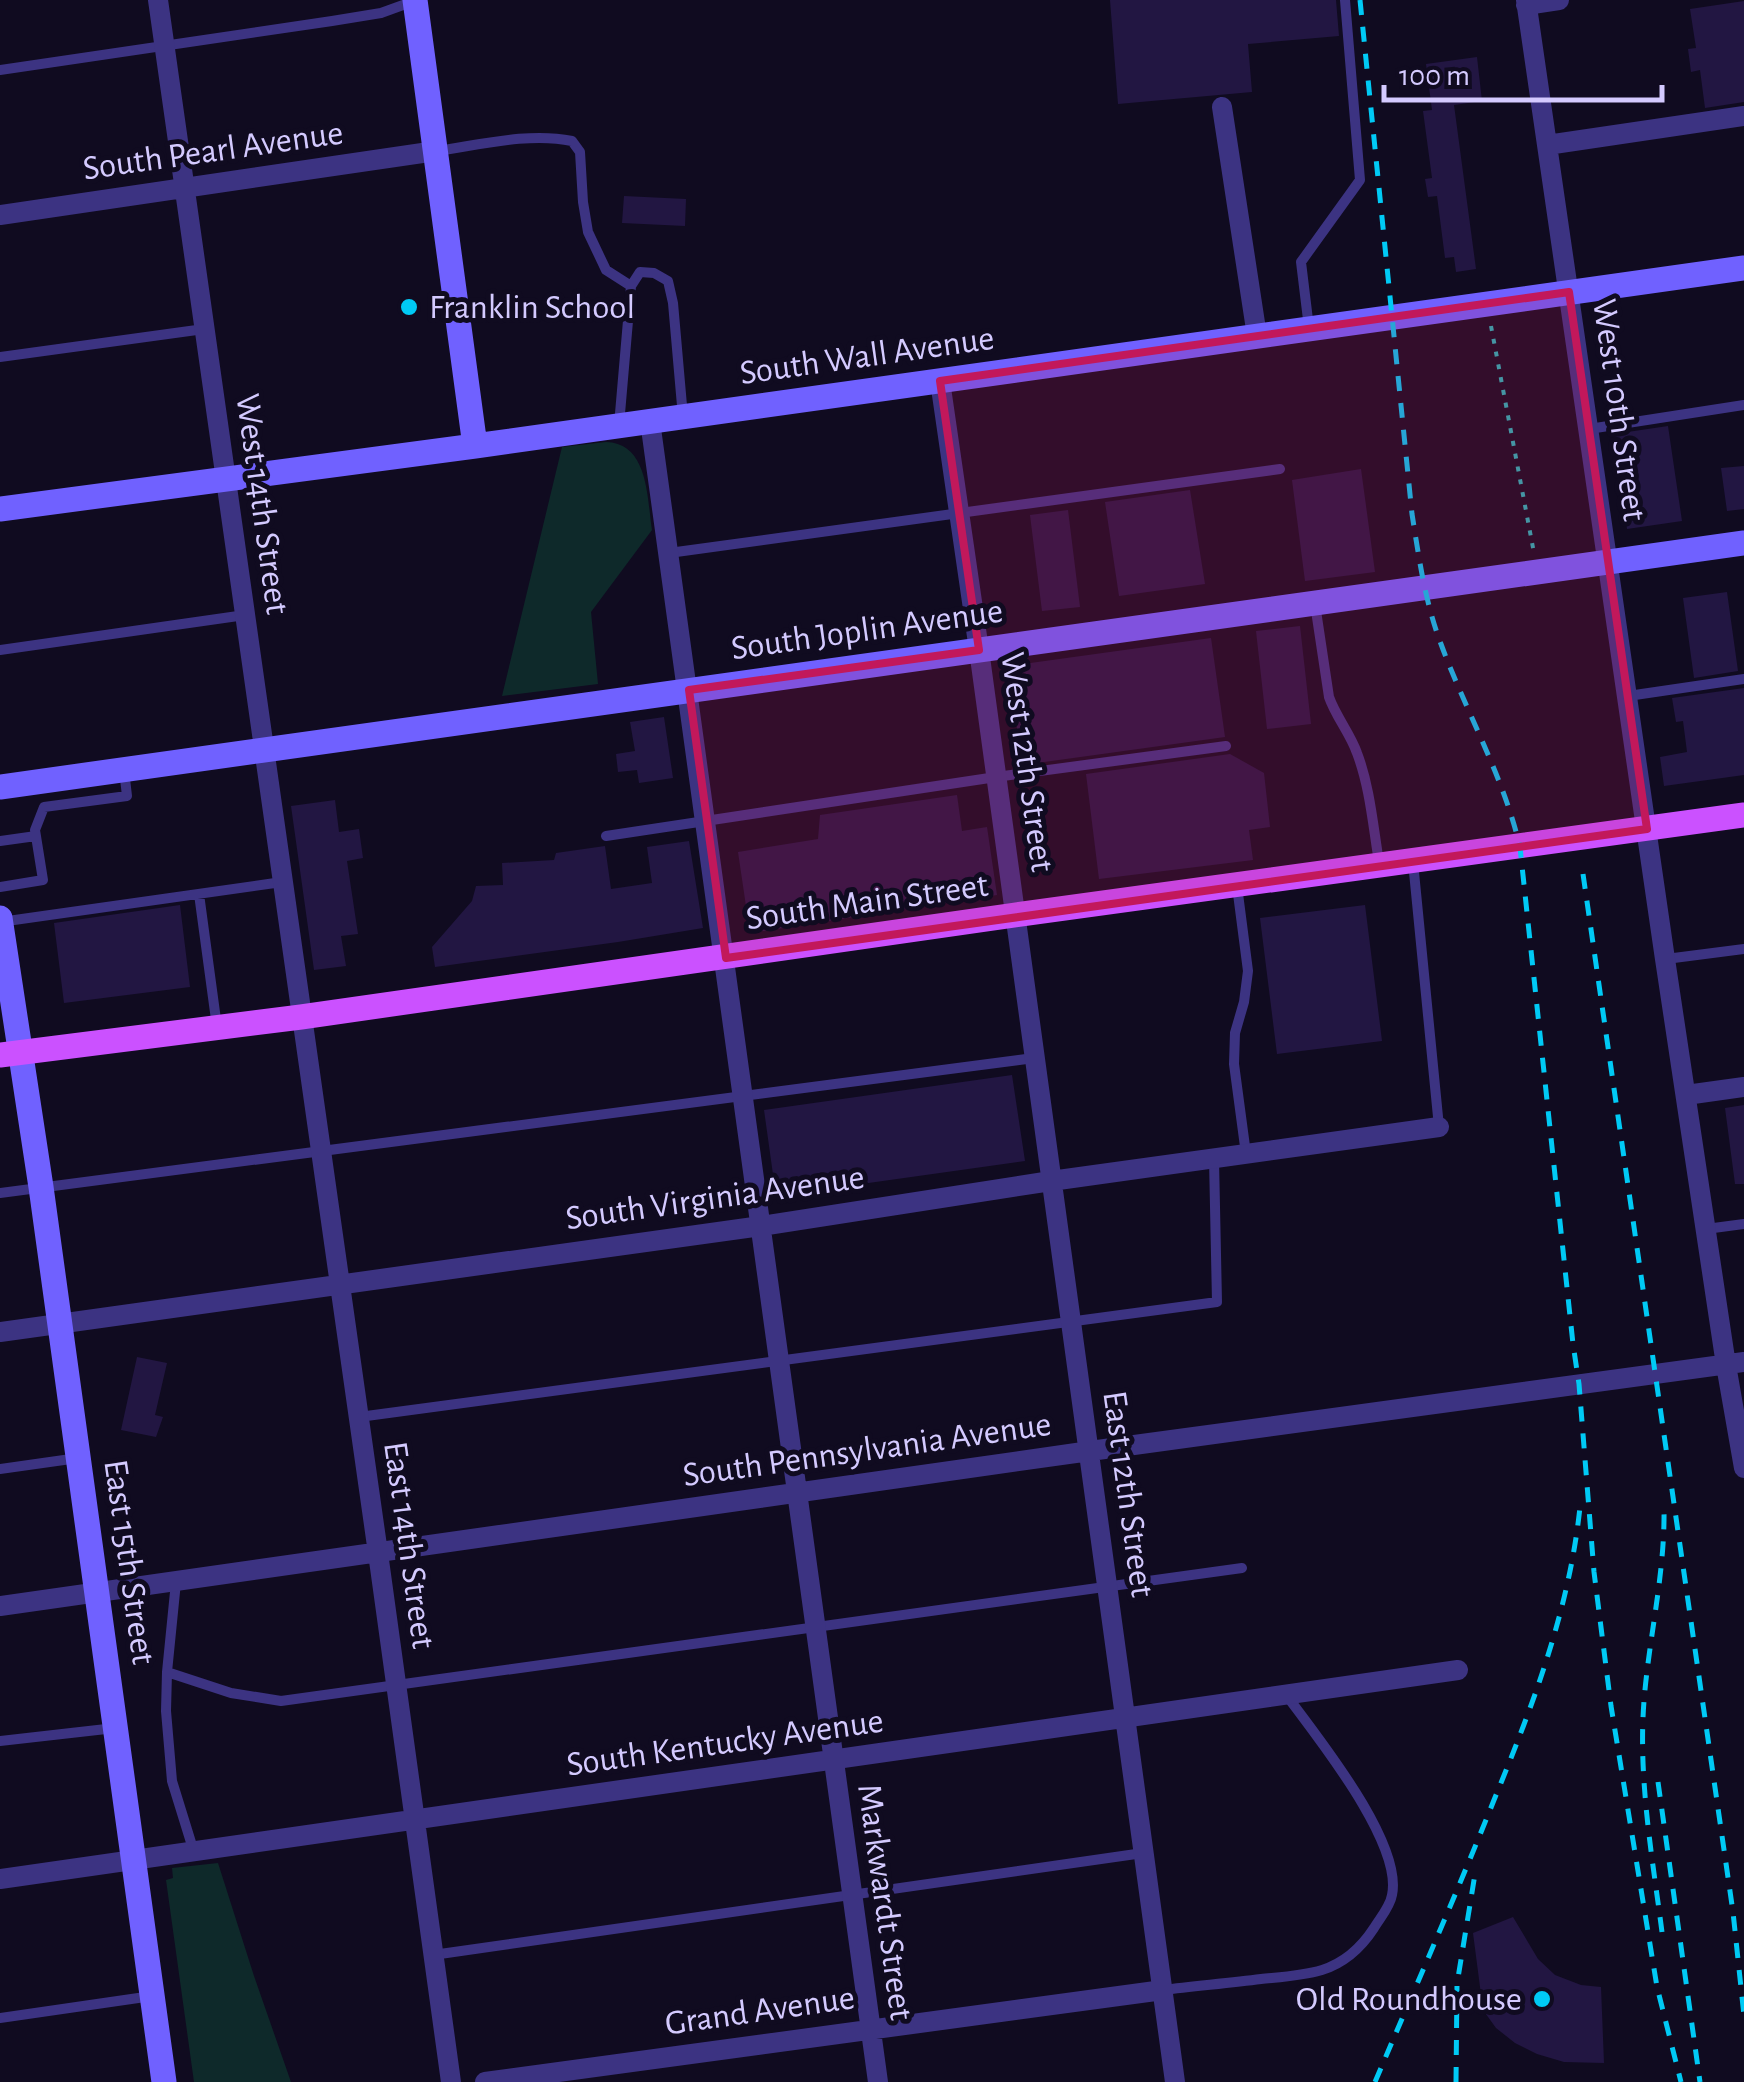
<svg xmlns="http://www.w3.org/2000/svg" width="1744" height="2082" font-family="'Alegreya Sans',sans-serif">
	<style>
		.green { fill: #0e292a }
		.building { fill: #221642 }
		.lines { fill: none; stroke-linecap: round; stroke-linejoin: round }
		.path { stroke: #26b5b7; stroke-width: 4; stroke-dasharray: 5 8; stroke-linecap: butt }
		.lane { stroke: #3c3382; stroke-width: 10 }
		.street { stroke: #3c3382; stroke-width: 20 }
		.secondary { stroke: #7061ff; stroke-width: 25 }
		.primary { stroke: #cb51ff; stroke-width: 25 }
		.rail { stroke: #00caf5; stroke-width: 5; stroke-dasharray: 15 12; stroke-linecap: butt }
		.marked { fill: #c2185b; fill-opacity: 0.2; stroke: #c2185b; stroke-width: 8; stroke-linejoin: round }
		.poi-dot { fill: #00caf5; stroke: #100b20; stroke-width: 4 }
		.labels { text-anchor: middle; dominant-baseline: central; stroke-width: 10; stroke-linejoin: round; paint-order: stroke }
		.street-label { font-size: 35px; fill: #d4caff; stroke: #100b20 }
		.poi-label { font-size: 35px; fill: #d4caff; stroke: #100b20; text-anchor: start }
	</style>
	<rect width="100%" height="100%" fill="#100b20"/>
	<!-- green -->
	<path class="green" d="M 606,442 C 649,443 647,499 652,530 L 591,612 L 598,684 L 502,696 L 562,447 Z
		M 218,1863 L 254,1976 L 291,2082 L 194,2082 L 166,1880 L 173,1878 L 172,1868 Z"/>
	<!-- building -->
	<path class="building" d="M 1110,0 L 1336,0 L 1339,36 L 1248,44 L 1252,92 L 1118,104 Z
		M 1744,1 L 1744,102 L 1705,108 L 1700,70 L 1691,72 L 1688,49 L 1696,48 L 1690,9 Z
		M 1477,57 L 1482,101 L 1454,105 L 1476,269 L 1456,272 L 1454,257 L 1445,258 L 1437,196 L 1428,197 L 1425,179 L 1432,178 L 1423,111 L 1432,110 L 1426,64 Z
		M 624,196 L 686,199 L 685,226 L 622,223 Z
		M 1668,426 L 1682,521 L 1627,529 L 1614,434 Z
		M 1744,466 L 1744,509 L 1727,511 L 1721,468 Z
		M 1361,469 L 1375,572 L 1305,581 L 1292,480 Z
		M 1190,490 L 1205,584 L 1119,596 L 1105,502 Z
		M 1068,510 L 1080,607 L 1042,611 L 1030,515 Z
		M 1727,592 L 1738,671 L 1694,678 L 1683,598 Z
		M 1300,626 L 1311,724 L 1267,729 L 1256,631 Z
		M 1211,638 L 1225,737 L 1037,763 L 1035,747 L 1020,750 L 1008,666 Z
		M 1744,688 L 1744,775 L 1664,786 L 1660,757 L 1687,752 L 1683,721 L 1676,722 L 1672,698 Z
		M 664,717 L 673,778 L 639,783 L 637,770 L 618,772 L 616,754 L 635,751 L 630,722 Z
		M 1230,754 L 1264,773 L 1270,827 L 1249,830 L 1253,860 L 1099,879 L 1086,774 Z
		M 957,795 L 962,831 L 987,827 L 997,895 L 750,933 L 738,852 L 818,839 L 820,815 Z
		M 335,800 L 339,832 L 359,829 L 363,858 L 347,861 L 358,934 L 341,936 L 346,966 L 314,970 L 291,806 Z
		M 689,841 L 703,928 L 618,942 L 435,967 L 432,947 L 472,901 L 476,886 L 503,885 L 502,863 L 554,860 L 556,853 L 605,846 L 611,889 L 652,883 L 647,847 Z
		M 180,905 L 190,987 L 64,1003 L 54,923 Z
		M 1365,905 L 1382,1041 L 1277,1054 L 1260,918 Z
		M 1012,1075 L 1025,1161 L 776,1196 L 764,1110 Z
		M 1744,1105 L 1744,1184 L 1735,1184 L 1725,1108 Z
		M 137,1357 L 167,1363 L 155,1415 L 163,1417 L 156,1437 L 121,1430 Z
		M 1513,1917 L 1538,1959 L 1555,1975 L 1581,1985 L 1601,1987 L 1604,2063 L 1564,2062 L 1537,2054 L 1515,2043 L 1496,2028 L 1483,2010 L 1473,1933 Z"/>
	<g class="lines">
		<!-- path -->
		<path class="path" d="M 1491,326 L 1534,553"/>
		<!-- lane -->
		<path class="lane" d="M 0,70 L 332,21 L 381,13 L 414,1
			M 437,151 C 479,145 529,132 572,141 L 580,152 L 583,202 L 588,232 L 606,270 L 631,286
			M 1309,328 L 1301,262 L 1360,180 L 1345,0
			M 0,357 L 204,329
			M 619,425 L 631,286 L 640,272 L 654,273 L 668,281 L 673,303 L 683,417
			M 1589,429 L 1744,405
			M 669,553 L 1280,469
			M 1315,604 L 1329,697 C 1336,717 1350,733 1357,753 C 1370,787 1373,826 1379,862
			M 0,650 L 245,615
			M 1628,696 L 1744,679
			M 606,836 L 996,777 L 1226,746
			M 0,841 L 36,836
			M 1413,862 L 1439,1127
			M 1237,886 L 1248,971 L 1244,1002 L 1235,1033 L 1234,1064 L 1246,1154
			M 0,887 L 43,880 L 35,830 L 44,807 L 127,796 L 124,770
			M 199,894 L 217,1027
			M 0,922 L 282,882
			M 1666,959 L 1744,949
			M 0,1193 L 1034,1058
			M 1706,1229 L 1744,1224
			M 359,1417 L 1217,1302 L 1214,1159
			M 0,1469 L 78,1458
			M 176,1582 L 167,1672 L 166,1711 L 172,1781 L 194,1852
			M 167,1672 L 231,1693 L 281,1701 L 1242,1568
			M 0,1741 L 115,1728
			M 433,1955 L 1143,1853
			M 1163,1990 C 1196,1986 1229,1983 1261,1979 C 1281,1977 1302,1976 1322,1970 C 1344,1963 1361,1948 1374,1928 C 1380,1918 1390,1907 1392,1895 C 1403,1843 1318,1738 1287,1696
			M 0,2018 L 152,1996"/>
		<!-- street -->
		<path class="street" d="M 158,0 L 378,1553 L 451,2082
			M 1526,0 L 1665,959 L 1726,1365 L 1744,1468
			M 1526,5 L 1559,0
			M 1222,107 L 1257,336
			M 1547,145 L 1744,116
			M 0,215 L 436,151
			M 940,381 L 979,650 L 1175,2082
			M 650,421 C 730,974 798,1529 878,2082
			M 1686,1095 L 1744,1087
			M 0,1332 L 761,1226 L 1051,1181 L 1439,1127
			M 0,1606 L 1090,1451 L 1744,1362
			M 0,1879 L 1458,1670
			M 485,2082 L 1163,1990"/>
		<!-- secondary -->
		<path class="secondary" d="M 415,0 L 475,446
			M 0,509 L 475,446 L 1744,268
			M 0,787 L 1744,543
			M 0,918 L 41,1187 L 164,2082"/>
		<!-- primary -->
		<path class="primary" d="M 0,1055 L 301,1017 L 1015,915 L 1744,815"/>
		<!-- rail -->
		<path class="rail" d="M 1360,0 L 1412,514 C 1419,558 1425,602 1441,644 C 1466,712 1503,775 1520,847 L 1573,1344 L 1579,1384 L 1594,1572 L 1611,1706 L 1657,1987 L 1681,2082
			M 1583,874 L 1733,1912 L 1744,2016
			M 1658,1782 L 1700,2082
			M 1662,1932 C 1652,1855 1638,1778 1644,1701 C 1649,1637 1665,1574 1664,1509
			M 1375,2082 C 1415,1988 1456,1895 1494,1800 C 1533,1705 1569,1611 1580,1507
			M 1456,2082 L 1457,1984 L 1475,1874"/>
	</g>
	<!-- marked area -->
	<path class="marked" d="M 1569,292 L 1647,829 L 726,958 L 689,690 L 979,650 L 940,381 Z"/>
	<!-- markers -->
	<g class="poi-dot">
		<circle cx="409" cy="307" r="10"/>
		<circle cx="1542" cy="1999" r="10"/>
	</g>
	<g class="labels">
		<!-- street labels -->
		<g class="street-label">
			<text transform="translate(213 151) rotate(-8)">South Pearl Avenue</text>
			<text transform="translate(867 356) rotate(-8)">South Wall Avenue</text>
			<text transform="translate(1619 410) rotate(82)">West 10th Street</text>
			<text transform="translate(262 504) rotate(82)">West 14th Street</text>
			<text transform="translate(867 630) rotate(-8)">South Joplin Avenue</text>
			<text transform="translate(1027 762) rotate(82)">West 12th Street</text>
			<text transform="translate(867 902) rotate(-8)">South Main Street</text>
			<text transform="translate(715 1198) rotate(-8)">South Virginia Avenue</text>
			<text transform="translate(867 1450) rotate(-8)">South Pennsylvania Avenue</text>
			<text transform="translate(1128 1494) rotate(82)">East 12th Street</text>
			<text transform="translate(409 1545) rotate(82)">East 14th Street</text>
			<text transform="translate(129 1562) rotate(82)">East 15th Street</text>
			<text transform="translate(725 1743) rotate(-8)">South Kentucky Avenue</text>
			<text transform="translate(885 1902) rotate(82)">Markwardt Street</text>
			<text transform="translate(760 2011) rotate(-8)">Grand Avenue</text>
		</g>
		<!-- poi labels -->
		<g class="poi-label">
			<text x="429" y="307">Franklin School</text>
			<text x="1522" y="1999" text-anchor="end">Old Roundhouse</text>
		</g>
	</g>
	<!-- scale -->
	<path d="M1384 85v15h278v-15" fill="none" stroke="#d4caff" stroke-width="5"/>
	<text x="1399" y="85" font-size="30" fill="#d4caff" stroke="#100b20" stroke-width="8" paint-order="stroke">100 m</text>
</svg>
